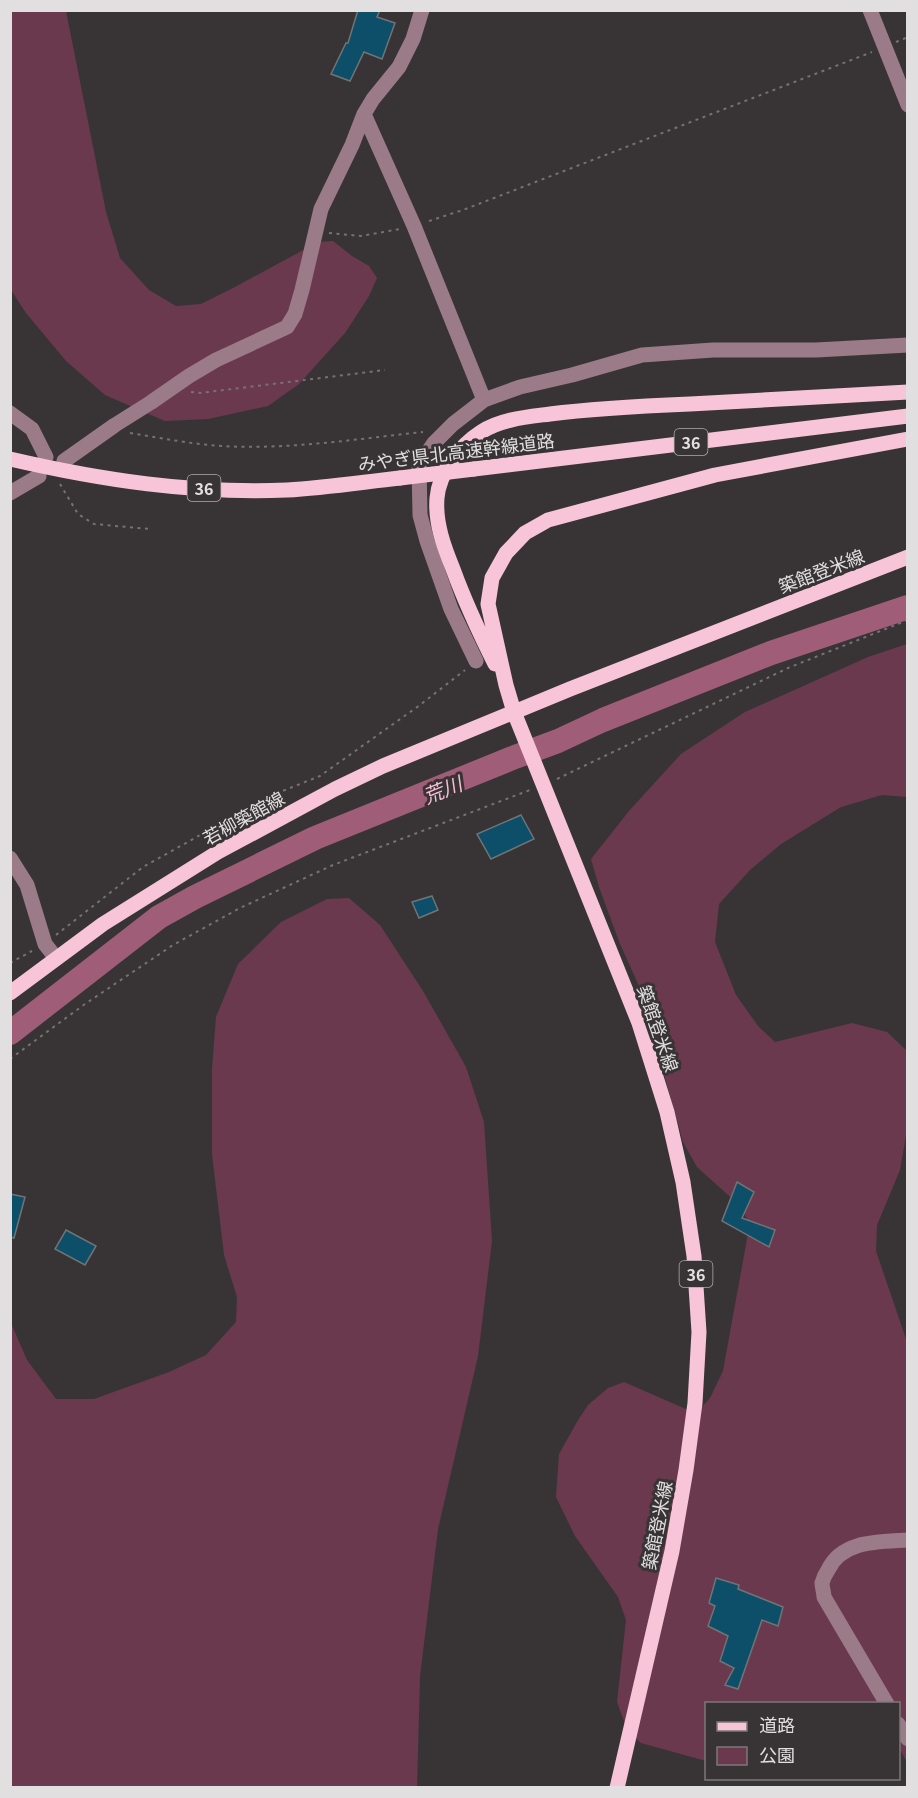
<svg xmlns="http://www.w3.org/2000/svg" width="918" height="1798" font-family="Georgia,'Noto Sans JP',serif">
	<style>
		.green { fill: #6b394e }
		.lines { fill: none; stroke-linecap: round; stroke-linejoin: round }
		.river { stroke: #a05d78; stroke-width: 24 }
		.building { fill: #0d4e68; stroke: #707476; stroke-width: 1.5 }
		.path { stroke: #767274; stroke-width: 2; stroke-dasharray: 3 4.5; stroke-linecap: butt }
		.minor { stroke: #9b7b87; stroke-width: 15 }
		.major { stroke: #f8c4d7; stroke-width: 15 }
		.major-bridge { stroke: #f8c4d7; stroke-width: 15 }
		.labels { text-anchor: middle; dominant-baseline: central; stroke-width: 6; stroke-linejoin: round; paint-order: stroke }
		.shield { fill: #383436; stroke: #afacad; stroke-width: 1.5 }
		.shield-label { font-size: 16px; font-weight: bold; fill: #e2dfe0 }
		.street-label { font-size: 18px; fill: #e2dfe0; stroke: #383436 }
		.water-label { font-size: 20px; font-style: italic; fill: #fabed4; stroke: #383436 }
	</style>
	<rect width="100%" height="100%" fill="#383436"/>
	<!-- green -->
	<path class="green" d="M 10,11 L 66,11 L 106,212 L 120,258 L 149,290 L 176,306 L 201,304 L 235,287 L 318,242 L 333,241 L 352,256 L 369,266 L 377,278 L 369,296 L 345,333 L 299,384 L 268,406 L 208,419 L 165,421 L 105,395 L 66,361 L 26,313 L 11,290 Z
		M 907,644 L 907,797 L 882,795 L 841,807 L 781,844 L 750,870 L 719,904 L 715,942 L 736,995 L 758,1026 L 775,1042 L 852,1023 L 887,1032 L 907,1051 L 907,1130 L 900,1170 L 877,1225 L 876,1251 L 907,1342 L 907,1762 L 899,1748 L 898,1704 L 706,1704 L 706,1761 L 641,1743 L 628,1732 L 617,1702 L 626,1620 L 618,1597 L 575,1536 L 556,1497 L 559,1454 L 577,1422 L 588,1405 L 608,1388 L 624,1382 L 688,1410 L 701,1408 L 710,1398 L 723,1371 L 747,1239 L 748,1220 L 737,1203 L 697,1167 L 683,1142 L 657,1049 L 649,1008 L 620,944 L 599,887 L 591,859 L 629,811 L 681,754 L 745,712 L 868,657 Z
		M 349,898 L 380,925 L 423,991 L 466,1067 L 484,1122 L 492,1241 L 478,1356 L 438,1529 L 420,1676 L 417,1787 L 14,1787 L 10,1783 L 11,1323 L 27,1360 L 56,1399 L 94,1399 L 169,1372 L 206,1355 L 236,1322 L 237,1297 L 224,1255 L 212,1154 L 212,1069 L 216,1017 L 238,964 L 281,922 L 327,899 Z"/>
	<g class="lines">
		<!-- river -->
		<path class="river" d="M 10,1033 L 159,917 L 195,897 L 315,838 L 515,757 L 558,741 L 603,720 L 771,653 L 908,607"/>
	</g>
	<!-- building -->
	<path class="building" d="M 358,10 L 380,10 L 377,17 L 395,23 L 382,59 L 364,52 L 350,81 L 331,74 L 346,43 L 348,43 Z
		M 521,815 L 534,839 L 491,859 L 477,834 Z
		M 432,896 L 438,910 L 419,918 L 412,902 Z
		M 737,1182 L 754,1192 L 742,1218 L 775,1230 L 769,1247 L 722,1221 Z
		M 10,1194 L 25,1197 L 14,1238 L 10,1237 Z
		M 66,1230 L 96,1246 L 85,1265 L 55,1249 Z
		M 716,1578 L 739,1585 L 738,1589 L 783,1607 L 778,1626 L 762,1620 L 738,1689 L 725,1685 L 734,1668 L 720,1661 L 728,1636 L 708,1626 L 715,1606 L 709,1603 Z"/>
	<g class="lines">
		<!-- path -->
		<path class="path" d="M 896,42 L 908,37
			M 429,221 L 463,210 L 872,52
			M 329,233 L 361,236 L 400,229
			M 191,392 L 200,393 L 385,370
			M 130,433 C 161,438 191,444 221,446 C 288,450 356,439 423,432
			M 60,484 L 78,514 L 94,524 L 150,529
			M 557,779 L 788,668 L 908,620
			M 56,935 L 143,867 L 270,796 L 320,776 L 420,705 L 465,670
			M 10,963 L 32,951
			M 10,1059 L 85,1004 L 173,945 L 240,908 L 333,865 L 530,790"/>
		<!-- minor -->
		<path class="minor" d="M 870,10 L 908,105
			M 364,114 L 414,226 L 484,400
			M 10,413 L 32,429 L 46,457
			M 64,461 L 115,425 L 150,403 L 189,376 L 216,360 L 287,327 L 295,314 L 302,290 L 321,209 L 352,145 L 364,114 L 373,99 L 399,67 L 413,39 L 422,10
			M 10,493 L 39,476
			M 476,661 L 451,609 L 427,541 L 420,515 L 419,465 L 434,443 L 453,424 L 484,400 L 520,387 L 572,375 L 642,355 L 713,350 L 816,350 L 908,345
			M 10,858 L 27,885 L 45,944 L 56,958
			M 887,1704 L 824,1597 C 824,1593 822,1587 822,1583 C 823,1579 826,1573 828,1570 C 842,1540 879,1542 908,1540
			M 898,1724 L 908,1739"/>
		<!-- major -->
		<path class="major" d="M 10,459 C 101,480 193,494 287,490 C 325,488 363,482 400,478
			M 474,469 L 908,416
			M 495,664 C 479,632 465,602 453,569 C 444,547 435,523 437,498 C 439,473 459,446 481,432 C 501,419 527,417 550,414 C 597,408 643,406 690,404 C 763,400 835,396 908,392
			M 10,993 L 103,924 L 218,852 L 335,789 L 383,766 L 570,689 L 908,557
			M 617,1788 L 672,1551 L 686,1470 L 695,1403 L 699,1332 L 694,1256 L 683,1182 L 667,1112 L 639,1023 L 514,712 L 506,685 L 488,604 L 492,578 L 506,553 L 525,533 L 548,520 L 715,475 L 908,439"/>
		<!-- major-bridge -->
		<path class="major-bridge" d="M 400,478 L 474,469"/>
	</g>
	<g class="labels">
		<!-- shield labels -->
		<g class="shield">
			<rect x="674.5" y="429" width="33" height="26" rx="4.5"/>
			<rect x="187.5" y="475" width="33" height="26" rx="4.5"/>
			<rect x="679.5" y="1261" width="33" height="26" rx="4.5"/>
		</g>
		<g class="shield-label">
			<text x="691" y="442">36</text>
			<text x="204" y="488">36</text>
			<text x="696" y="1274">36</text>
		</g>
		<!-- street labels -->
		<g class="street-label">
			<text transform="translate(456 451) rotate(-7)">みやぎ県北高速幹線道路</text>
			<text transform="translate(821 570) rotate(-21)">築館登米線</text>
			<text transform="translate(243 817) rotate(-29)">若柳築館線</text>
			<text transform="translate(659 1028) rotate(71)">築館登米線</text>
			<text transform="translate(656 1525) rotate(-79)">築館登米線</text>
		</g>
		<!-- water labels -->
		<g class="water-label">
			<text transform="translate(442 789) rotate(-22)">荒川</text>
		</g>
	</g>
	<!-- border -->
	<rect width="918" height="1798" fill="none" stroke="#e2dfe0" stroke-width="24"/>
	<!-- legend -->
	<rect x="705" y="1702" width="195" height="78" fill="#383436" stroke="#7c787a" stroke-width="1.5"/>
	<rect x="717" y="1722" width="30" height="9" fill="#f8c4d7" stroke="#7c787a" stroke-width="1.5"/>
	<text x="759" y="1732" font-size="18" fill="#e2dfe0">道路</text>
	<rect x="717" y="1747" width="30" height="18" fill="#6b394e" stroke="#7c787a" stroke-width="1.5"/>
	<text x="759" y="1762" font-size="18" fill="#e2dfe0">公園</text>
</svg>
